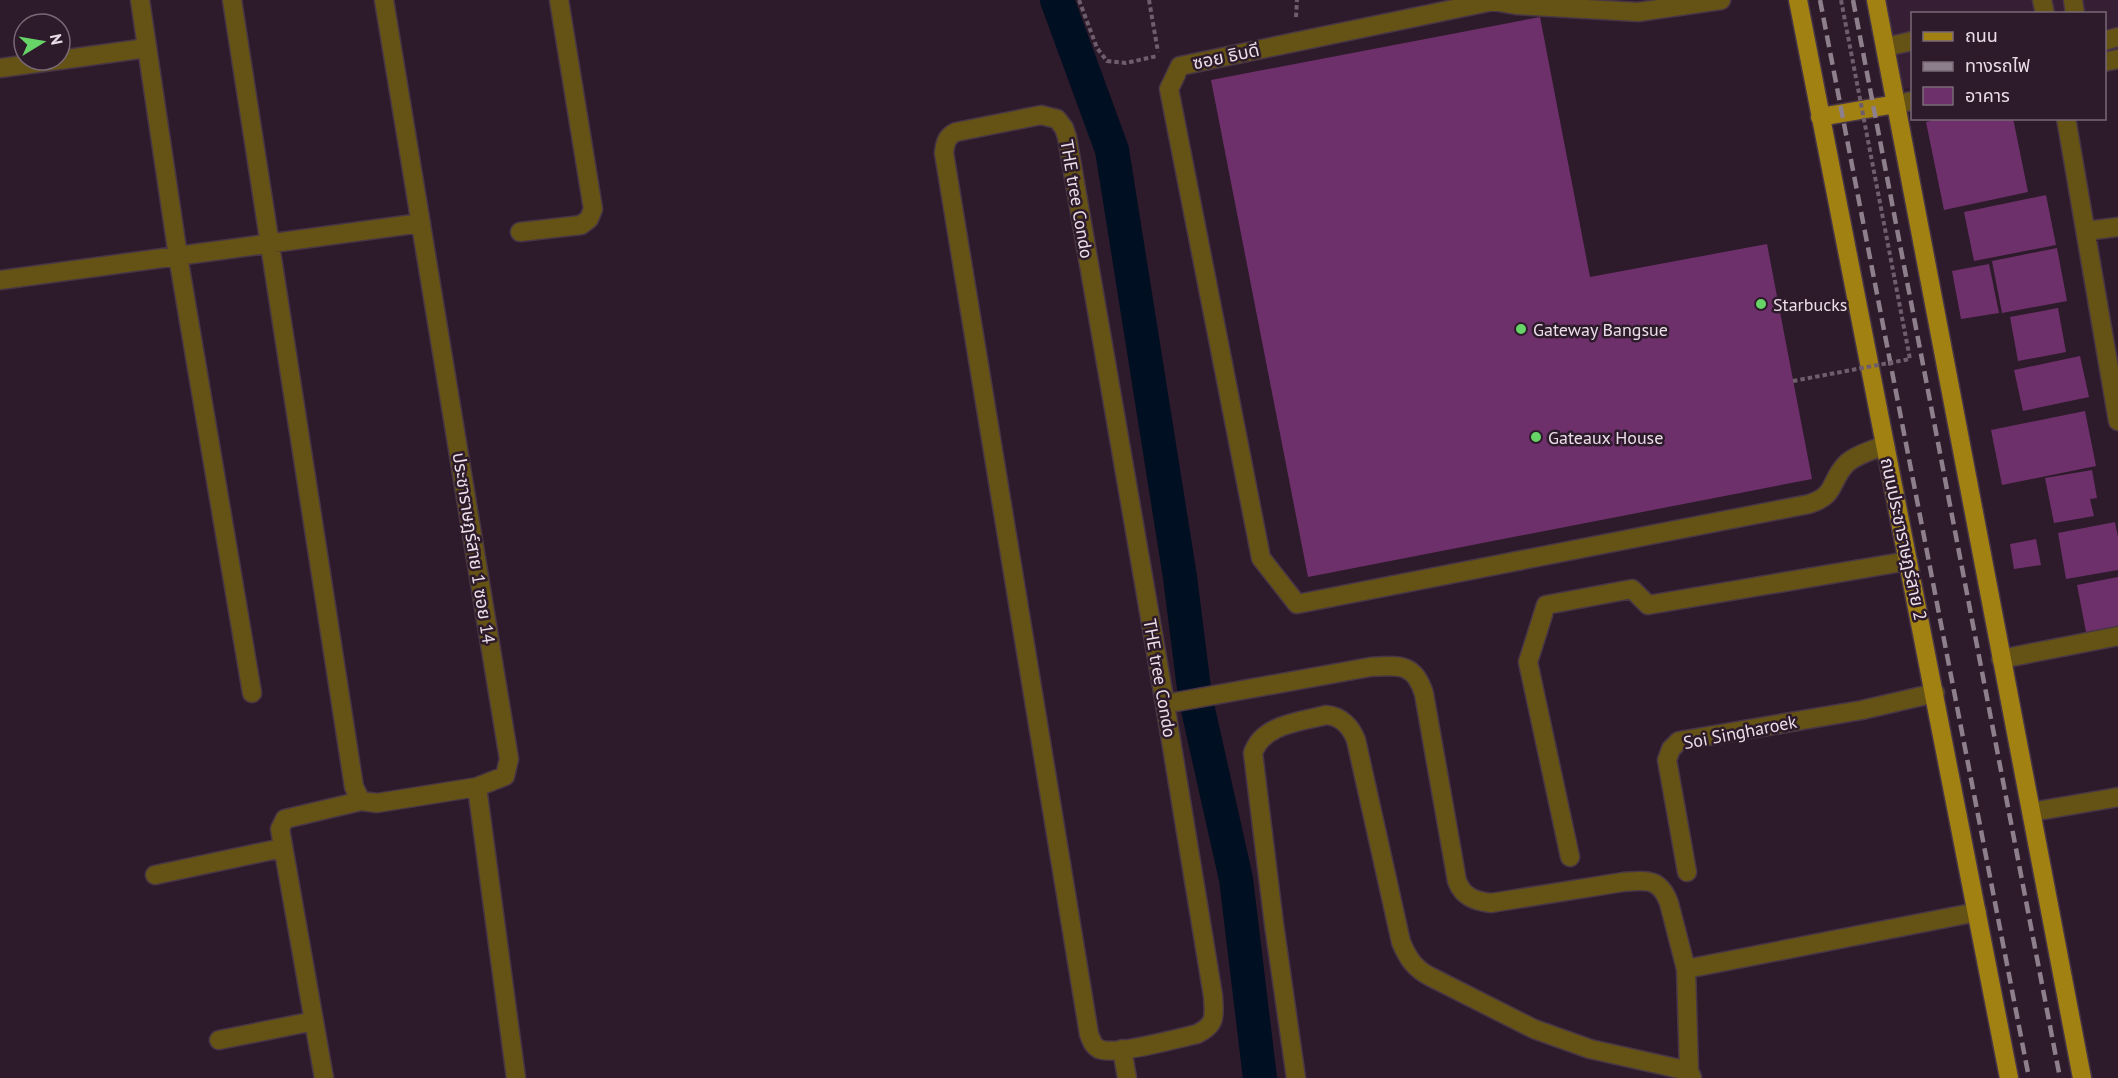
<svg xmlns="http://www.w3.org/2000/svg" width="2118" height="1078" font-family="'PT Sans','Noto Sans Thai',sans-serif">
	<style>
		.built { fill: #361e34 }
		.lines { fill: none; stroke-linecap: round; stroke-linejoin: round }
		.canal { stroke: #000f21; stroke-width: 34 }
		.building { fill: #6e306a }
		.minor-casing { stroke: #483646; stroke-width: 21 }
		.major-casing { stroke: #483646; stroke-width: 21 }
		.path { stroke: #6e5d6c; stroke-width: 4; stroke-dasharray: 4.5 3; stroke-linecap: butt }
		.minor { stroke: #655215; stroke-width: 18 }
		.major { stroke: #a28113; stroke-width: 18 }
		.rail { stroke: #8e7f8c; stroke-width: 4.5; stroke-dasharray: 12 6; stroke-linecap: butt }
		.path-bridge { stroke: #6e5d6c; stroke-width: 4; stroke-dasharray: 4.5 3; stroke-linecap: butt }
		.poi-dot { fill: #66d467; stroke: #2d1b2b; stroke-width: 2 }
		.labels { text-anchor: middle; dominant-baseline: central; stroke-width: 5; stroke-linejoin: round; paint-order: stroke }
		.street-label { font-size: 18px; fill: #ebdee9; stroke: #2d1b2b }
		.poi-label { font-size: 18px; fill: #ebdee9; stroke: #2d1b2b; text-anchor: start }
	</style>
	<rect width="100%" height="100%" fill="#2d1b2b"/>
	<!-- built -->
	<path class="built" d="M 1886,0 L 2118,0 L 2118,38 L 2105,41 L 2104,14 L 1912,14 L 1912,87 L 1903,89 Z"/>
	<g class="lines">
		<!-- canal -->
		<path class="canal" d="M 1057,0 L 1112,150 L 1180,577 L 1195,696 L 1236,879 L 1260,1078"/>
	</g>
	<!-- building -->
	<path class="building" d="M 1540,17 L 1590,277 L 1767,244 L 1812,479 L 1308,577 L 1211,80 Z
		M 1941,118 L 2013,118 L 2028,192 L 1944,210 L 1926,122 Z
		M 2046,195 L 2056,245 L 1974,261 L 1964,212 Z
		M 2057,248 L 2067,301 L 2002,313 L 1992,261 Z
		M 1989,264 L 1999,313 L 1961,319 L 1952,271 Z
		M 2058,308 L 2066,352 L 2018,361 L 2010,317 Z
		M 2080,356 L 2089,397 L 2023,411 L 2014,370 Z
		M 2085,411 L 2096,466 L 2002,485 L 1991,430 Z
		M 2092,470 L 2097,498 L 2090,499 L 2094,516 L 2054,523 L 2045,478 Z
		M 2115,522 L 2118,537 L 2118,570 L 2066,579 L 2058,533 Z
		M 2036,539 L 2041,565 L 2014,569 L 2010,544 Z
		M 2118,577 L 2118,631 L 2087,637 L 2077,585 Z"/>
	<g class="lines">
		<!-- minor casing -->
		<g class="minor-casing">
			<path id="minor" d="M 140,0 L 178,256 L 252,693
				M 232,0 L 354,787 L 361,801 L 377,803 L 477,787
				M 384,0 L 509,759 L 505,776 L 477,787 L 516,1078
				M 1721,0 L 1638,12 L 1516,5 L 1493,1 L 1180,66 L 1169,89 L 1261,558 L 1297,604 L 1809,504 C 1837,495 1829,482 1846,464 C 1855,455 1873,450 1885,445
				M 2042,0 L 2045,14
				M 2073,0 L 2075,14
				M 2104,41 L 2118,37
				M 1886,47 L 1912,41
				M 60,60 L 147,48
				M 2104,62 L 2118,59
				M 0,68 L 59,60
				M 1896,104 L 1912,101
				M 1041,115 L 1057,119 L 1064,128 L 1067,137 L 1165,704 L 1213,996 C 1214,1016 1217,1024 1197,1034 C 1179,1038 1114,1056 1099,1049 C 1093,1046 1091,1040 1089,1034 L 944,153 C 945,143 947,136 956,132 Z
				M 2066,118 L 2118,421
				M 2086,231 L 2118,227
				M 520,232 L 581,225 L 589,219 L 593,209 L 559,0
				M 0,280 L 421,223
				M 2001,659 L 2118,636
				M 1165,704 L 1370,667 C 1399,665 1415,663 1424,694 L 1457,881 C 1463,897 1475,901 1491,903 L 1623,882 C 1647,880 1660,878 1669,903 L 1686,969 L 1977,912
				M 2032,812 L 2118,797
				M 1570,857 L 1528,662 L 1546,605 L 1632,589 L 1648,605 L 1908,561
				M 1687,872 L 1667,760 L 1671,749 L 1679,741 L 1862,710 L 1935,693
				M 155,875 L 282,848
				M 1686,969 L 1689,1071 L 1692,1078
				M 219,1040 L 314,1021
				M 1122,1049 L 1127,1078
				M 324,1078 L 280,829 L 285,819 L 361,801
				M 1296,1078 L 1274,924 L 1253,753 C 1263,724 1300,722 1326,715 C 1341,716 1351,727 1356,740 L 1401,942 C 1408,959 1415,969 1431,977 L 1534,1029 L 1590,1049 L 1689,1071"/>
		</g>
		<!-- major casing -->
		<g class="major-casing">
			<path id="major" d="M 1798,0 L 2009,1078
				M 1876,0 L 2082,1078
				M 1820,117 L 1896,104"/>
		</g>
		<!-- path -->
		<path class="path" d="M 1079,0 L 1097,48 L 1107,61 L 1126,63 L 1157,56
			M 1149,0 L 1158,52
			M 1296,17 L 1297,0"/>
		<!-- minor -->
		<use href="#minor" class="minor"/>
		<!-- major -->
		<use href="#major" class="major"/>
		<!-- rail -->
		<path class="rail" d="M 1820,0 L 2029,1078
			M 1853,0 L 2060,1078"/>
		<!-- path-bridge -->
		<path class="path-bridge" d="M 1793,381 L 1910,359 L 1841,0"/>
	</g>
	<!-- markers -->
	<g class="poi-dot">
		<circle cx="1761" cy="304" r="6"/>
		<circle cx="1521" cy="329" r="6"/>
		<circle cx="1536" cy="437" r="6"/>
	</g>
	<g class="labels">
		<!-- street labels -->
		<g class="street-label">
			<text transform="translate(1226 56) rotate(-12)">ซอย ธิบดี</text>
			<text transform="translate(1077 199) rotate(80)">THE tree Condo</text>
			<text transform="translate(1904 539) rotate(78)">ถนนประชาราษฎร์สาย 2</text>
			<text transform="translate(474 548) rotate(81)">ประชาราษฎร์สาย 1 ซอย 14</text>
			<text transform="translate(1160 678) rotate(80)">THE tree Condo</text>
			<text transform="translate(1740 732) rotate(-11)">Soi Singharoek</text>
		</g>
		<!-- poi labels -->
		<g class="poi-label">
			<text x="1773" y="304">Starbucks</text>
			<text x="1533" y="329">Gateway Bangsue</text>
			<text x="1548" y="437">Gateaux House</text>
		</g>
	</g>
	<!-- legend -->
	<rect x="1911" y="12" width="195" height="108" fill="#2d1b2b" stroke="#796977" stroke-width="1.5"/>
	<rect x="1923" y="32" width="30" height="9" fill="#a28113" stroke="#796977" stroke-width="1.5"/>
	<text x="1965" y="42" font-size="18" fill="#ebdee9">ถนน</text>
	<rect x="1923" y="62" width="30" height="9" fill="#8e7f8c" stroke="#796977" stroke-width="1.5"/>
	<text x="1965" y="72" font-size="18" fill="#ebdee9">ทางรถไฟ</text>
	<rect x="1923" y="87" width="30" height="18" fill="#6e306a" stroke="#796977" stroke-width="1.5"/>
	<text x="1965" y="102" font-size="18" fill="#ebdee9">อาคาร</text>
	<!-- north arrow -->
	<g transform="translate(42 42) rotate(79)"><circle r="28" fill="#2d1b2b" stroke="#796977" stroke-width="1.5"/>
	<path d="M0-4.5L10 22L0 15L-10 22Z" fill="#66d467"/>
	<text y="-9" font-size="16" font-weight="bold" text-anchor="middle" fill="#ebdee9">N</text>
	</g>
</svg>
